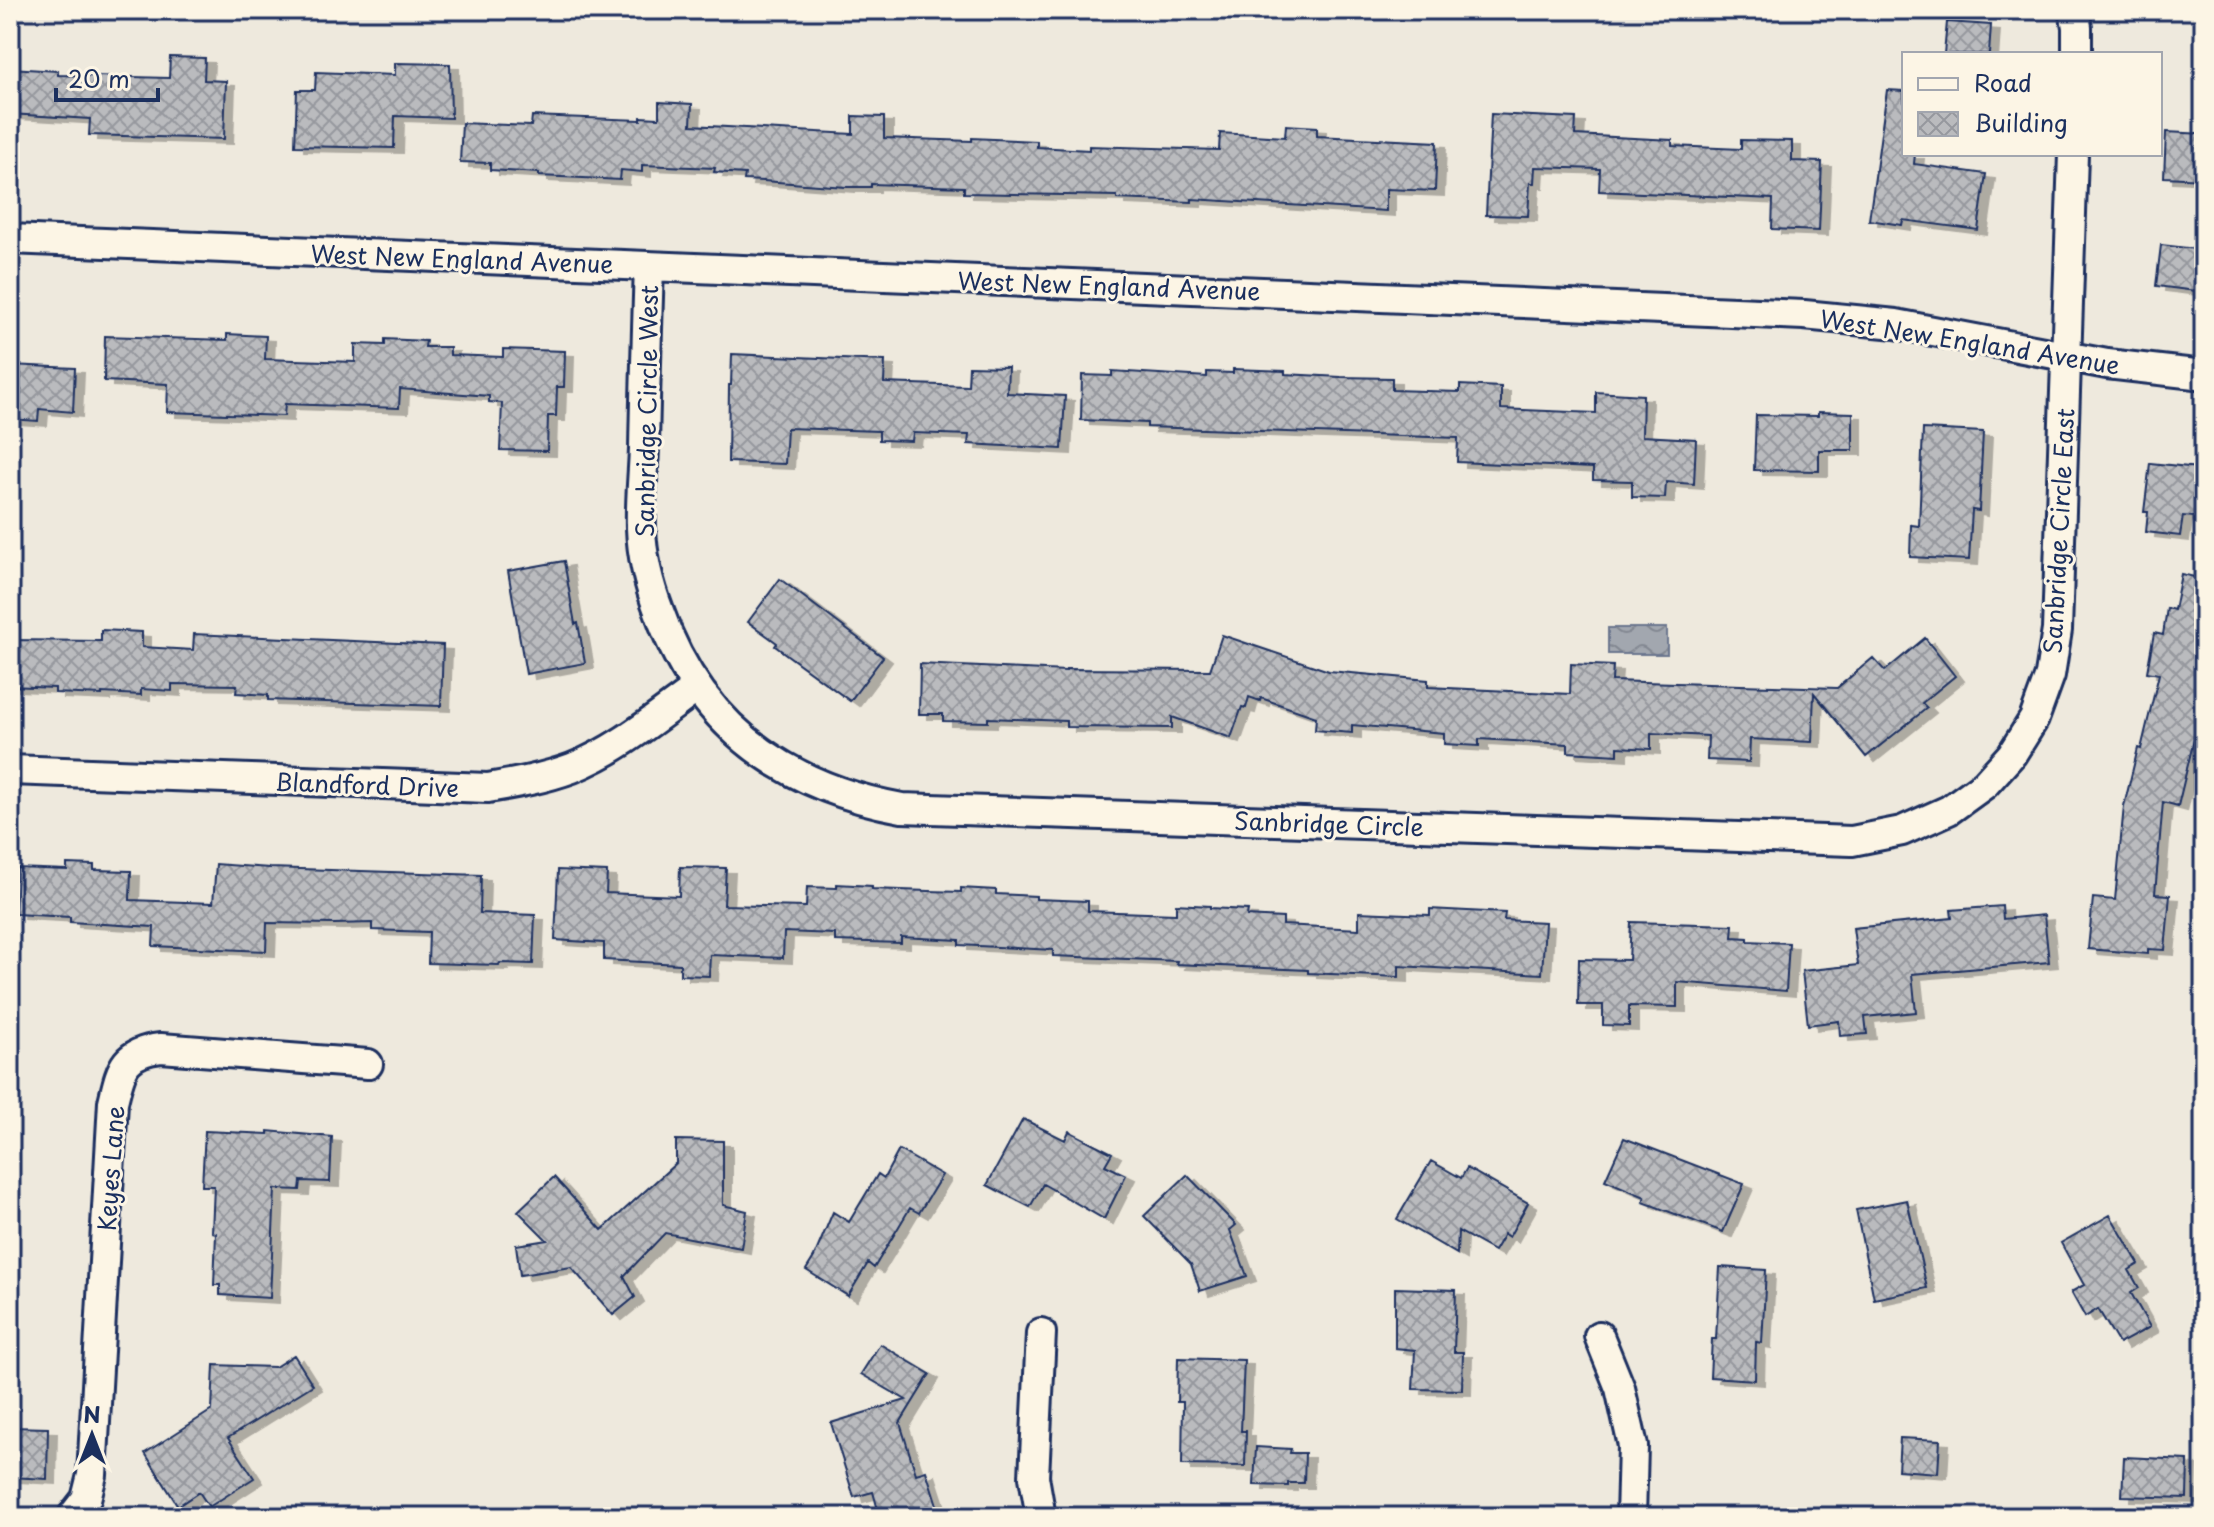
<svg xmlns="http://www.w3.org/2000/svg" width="2214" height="1527" font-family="'Playpen Sans',sans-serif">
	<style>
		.water { fill: url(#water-waves); stroke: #6c778f; stroke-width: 2 }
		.building { fill: url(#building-cross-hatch); stroke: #1b2f5e; stroke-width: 2; filter: url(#shadow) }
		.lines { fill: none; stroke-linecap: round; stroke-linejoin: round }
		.minor-casing { stroke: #1b2f5e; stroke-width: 34 }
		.minor { stroke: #fcf5e5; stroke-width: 28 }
		.labels { text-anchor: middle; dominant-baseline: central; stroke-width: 6; stroke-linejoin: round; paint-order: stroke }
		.street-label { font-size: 24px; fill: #1b2f5e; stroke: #fcf5e5 }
	</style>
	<defs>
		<pattern id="water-waves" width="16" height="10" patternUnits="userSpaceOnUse" patternTransform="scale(2)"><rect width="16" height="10" fill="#a2a7af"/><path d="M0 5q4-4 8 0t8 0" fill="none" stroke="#838892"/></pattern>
		<pattern id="building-cross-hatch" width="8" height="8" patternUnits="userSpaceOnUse" patternTransform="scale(2)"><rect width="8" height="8" fill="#babbbe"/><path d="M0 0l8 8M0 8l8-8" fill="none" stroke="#96989e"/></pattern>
		<filter id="shadow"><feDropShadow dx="9" dy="5" stdDeviation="0" flood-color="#0004"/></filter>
	</defs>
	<rect width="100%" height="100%" fill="#eee9dd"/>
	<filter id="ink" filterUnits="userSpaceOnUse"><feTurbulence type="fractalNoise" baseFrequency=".0125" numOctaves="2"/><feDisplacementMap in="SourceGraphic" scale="16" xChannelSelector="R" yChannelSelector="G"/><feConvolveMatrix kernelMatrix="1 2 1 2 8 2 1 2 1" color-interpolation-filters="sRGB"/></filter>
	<g filter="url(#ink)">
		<!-- water -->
		<path class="water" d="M 1608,628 L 1667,628 L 1667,654 L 1608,654 Z"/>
		<!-- building -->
		<path class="building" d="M 1947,22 L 1991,25 L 1989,54 L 1944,54 Z
			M 170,57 L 205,58 L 204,80 L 226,81 L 224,139 L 89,135 L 90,119 L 10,114 L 11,68 L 58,71 L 58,75 L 169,78 Z
			M 395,63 L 450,64 L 451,118 L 395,116 L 394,148 L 295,146 L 297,90 L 315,90 L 316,72 L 395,75 Z
			M 1887,90 L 1904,91 L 1904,154 L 1915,154 L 1914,164 L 1986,174 L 1978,230 L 1903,220 L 1902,225 L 1869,220 Z
			M 659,102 L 692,104 L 691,125 L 853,134 L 853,116 L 884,117 L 884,138 L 972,141 L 972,138 L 1037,141 L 1037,147 L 1089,150 L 1089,146 L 1219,150 L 1220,133 L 1285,137 L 1286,125 L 1317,127 L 1317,136 L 1437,142 L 1435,191 L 1386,189 L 1386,211 L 1192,199 L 1192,202 L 1117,199 L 1117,196 L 964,193 L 964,187 L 871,184 L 871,187 L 846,187 L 763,181 L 744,180 L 745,174 L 714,172 L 715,168 L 642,165 L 642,172 L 621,170 L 620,180 L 583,178 L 539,176 L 539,173 L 490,170 L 490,163 L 460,162 L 462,123 L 531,126 L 532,116 L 641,120 L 641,117 L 659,118 Z
			M 1491,114 L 1576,118 L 1575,135 L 1672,140 L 1672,146 L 1741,149 L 1741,140 L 1792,141 L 1792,161 L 1822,162 L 1819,231 L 1772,229 L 1773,199 L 1599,191 L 1600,169 L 1535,167 L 1534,183 L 1530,183 L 1528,216 L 1486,215 Z
			M 2166,132 L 2204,134 L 2204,179 L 2164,177 Z
			M 2161,245 L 2204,250 L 2204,292 L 2156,286 Z
			M 227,334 L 266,336 L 265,359 L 355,362 L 355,344 L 385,345 L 385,339 L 426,341 L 425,347 L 450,347 L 450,355 L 503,357 L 503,349 L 565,351 L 564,387 L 557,387 L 556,416 L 548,416 L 547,451 L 500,450 L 502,403 L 489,402 L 489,396 L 400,389 L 399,408 L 285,404 L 284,416 L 167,412 L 168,384 L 104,381 L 105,336 L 227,340 Z
			M 732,354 L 885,361 L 884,383 L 968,386 L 969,366 L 1008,367 L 1007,393 L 1065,396 L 1062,449 L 968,444 L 969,435 L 913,433 L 912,441 L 879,440 L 879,431 L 787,428 L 785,464 L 728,462 L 729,385 L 731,385 Z
			M 10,365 L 75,368 L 73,412 L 39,409 L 38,421 L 10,419 Z
			M 1233,369 L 1285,371 L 1285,374 L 1341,377 L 1392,378 L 1392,390 L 1460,392 L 1460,385 L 1501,387 L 1501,409 L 1596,413 L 1596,392 L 1643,395 L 1642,436 L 1696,439 L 1694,484 L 1666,482 L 1665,498 L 1632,497 L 1632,481 L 1593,480 L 1593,468 L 1457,462 L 1458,438 L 1147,427 L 1147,423 L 1081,420 L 1082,375 L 1112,376 L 1112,371 L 1207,377 L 1207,372 L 1233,373 Z
			M 1818,412 L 1853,413 L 1853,450 L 1819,450 L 1819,471 L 1754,470 L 1756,415 L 1818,416 Z
			M 1923,429 L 1983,432 L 1979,511 L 1972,510 L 1969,560 L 1910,557 L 1911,525 L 1919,526 Z
			M 2150,463 L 2198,468 L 2198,471 L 2204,471 L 2204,518 L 2183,516 L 2180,536 L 2146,532 L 2148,512 L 2144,512 Z
			M 564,561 L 575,624 L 578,623 L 585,663 L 526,674 L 508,571 Z
			M 2181,574 L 2204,579 L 2204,698 L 2178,806 L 2163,802 L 2155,894 L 2170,895 L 2165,950 L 2148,949 L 2148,954 L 2088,949 L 2093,898 L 2115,900 L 2124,806 L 2138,748 L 2141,749 L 2159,674 L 2147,672 L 2154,633 L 2163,635 L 2167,608 L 2174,610 Z
			M 780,579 L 883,657 L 850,701 L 775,646 L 777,643 L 748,622 Z
			M 101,630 L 142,632 L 142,647 L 193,650 L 194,634 L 443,645 L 441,706 L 268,700 L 268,695 L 236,693 L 237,685 L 172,684 L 172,691 L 141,689 L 141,695 L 102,693 L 102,695 L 55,693 L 55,688 L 10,686 L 10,640 L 101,641 Z
			M 1222,635 L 1329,671 L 1428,680 L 1428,687 L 1570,694 L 1571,664 L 1613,666 L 1612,681 L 1837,688 L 1873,658 L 1885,671 L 1925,638 L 1955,676 L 1922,703 L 1927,708 L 1866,757 L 1814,693 L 1812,742 L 1750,739 L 1749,762 L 1707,760 L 1708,736 L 1651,733 L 1651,749 L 1618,747 L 1618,755 L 1568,752 L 1568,744 L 1479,739 L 1479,746 L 1444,744 L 1444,733 L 1352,725 L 1352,733 L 1315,730 L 1316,717 L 1261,698 L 1260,701 L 1249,697 L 1246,708 L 1242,707 L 1231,738 L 1172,717 L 1172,728 L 1066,727 L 1066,721 L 988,718 L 988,722 L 943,721 L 943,714 L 919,714 L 920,664 L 1066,671 L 1066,669 L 1210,670 Z
			M 67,864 L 94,865 L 94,870 L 131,871 L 130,900 L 213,903 L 216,864 L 270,868 L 481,875 L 480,913 L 535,915 L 533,964 L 500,963 L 499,965 L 428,963 L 429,932 L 372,930 L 372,923 L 335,924 L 267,923 L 266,951 L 153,946 L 154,927 L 70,922 L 70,917 L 15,914 L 17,868 L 67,870 Z
			M 680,867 L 726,868 L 724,905 L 806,907 L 807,887 L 837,888 L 837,884 L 872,886 L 872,889 L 929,891 L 961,892 L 961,888 L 996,890 L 996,894 L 1036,896 L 1036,899 L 1088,901 L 1088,911 L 1176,914 L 1176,904 L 1210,906 L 1210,908 L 1248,910 L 1247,916 L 1283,918 L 1283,925 L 1359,929 L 1359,912 L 1430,915 L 1430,909 L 1505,913 L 1504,920 L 1545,922 L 1542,974 L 1399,966 L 1399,977 L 1308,973 L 1308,970 L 1176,964 L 1177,961 L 1053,956 L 1053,950 L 959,945 L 959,940 L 901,937 L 901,943 L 835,941 L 835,934 L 784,932 L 783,958 L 710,955 L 709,976 L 680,975 L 680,964 L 604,960 L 604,943 L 555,940 L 558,870 L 607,872 L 606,893 L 679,896 Z
			M 2002,906 L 2003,919 L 2044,915 L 2049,962 L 1912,974 L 1916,1012 L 1865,1017 L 1867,1034 L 1840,1036 L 1839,1021 L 1808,1025 L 1802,971 L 1858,965 L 1853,928 L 1952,918 L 1951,910 Z
			M 1631,922 L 1733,925 L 1732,937 L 1748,938 L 1748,941 L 1789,943 L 1786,991 L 1677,982 L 1677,1007 L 1629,1006 L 1629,1026 L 1603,1025 L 1603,1005 L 1578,1005 L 1579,959 L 1629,960 Z
			M 1023,1119 L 1065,1140 L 1069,1131 L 1112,1153 L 1105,1165 L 1126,1175 L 1104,1219 L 1043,1184 L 1030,1207 L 987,1185 Z
			M 205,1131 L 268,1134 L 268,1131 L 332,1137 L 330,1182 L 301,1181 L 300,1190 L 275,1189 L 270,1298 L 220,1295 L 220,1285 L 214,1285 L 216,1233 L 212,1232 L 214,1186 L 202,1186 Z
			M 1624,1138 L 1744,1184 L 1723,1232 L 1643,1202 L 1645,1197 L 1605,1180 Z
			M 676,1140 L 723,1141 L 723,1205 L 747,1211 L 741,1248 L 665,1233 L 624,1276 L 635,1297 L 613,1315 L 571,1267 L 520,1275 L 516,1245 L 547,1240 L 518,1211 L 554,1177 L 602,1230 L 676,1163 Z
			M 899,1150 L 942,1175 L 919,1213 L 910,1208 L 874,1268 L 868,1263 L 848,1296 L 806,1270 L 814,1257 L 833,1212 L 849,1222 L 878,1174 L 884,1178 Z
			M 1431,1161 L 1461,1178 L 1467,1168 L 1528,1203 L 1509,1237 L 1504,1234 L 1494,1251 L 1458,1231 L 1457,1254 L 1397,1219 Z
			M 1187,1175 L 1236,1225 L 1230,1230 L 1247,1276 L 1200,1291 L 1191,1264 L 1144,1216 Z
			M 1907,1200 L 1927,1288 L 1874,1299 L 1856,1210 Z
			M 2110,1215 L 2139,1264 L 2129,1270 L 2139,1288 L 2131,1293 L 2150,1327 L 2119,1344 L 2098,1309 L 2085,1317 L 2071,1292 L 2084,1285 L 2061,1243 Z
			M 1720,1267 L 1766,1270 L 1762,1343 L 1756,1342 L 1755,1380 L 1710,1377 L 1712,1339 L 1716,1339 Z
			M 1395,1288 L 1456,1290 L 1454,1352 L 1463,1352 L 1462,1390 L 1413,1389 L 1415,1350 L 1395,1348 Z
			M 880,1344 L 930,1374 L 900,1423 L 916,1474 L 926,1471 L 938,1508 L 907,1517 L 880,1517 L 873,1492 L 854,1497 L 831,1423 L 906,1400 L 861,1374 Z
			M 294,1355 L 313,1385 L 228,1438 L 254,1478 L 209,1507 L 199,1492 L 178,1506 L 145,1453 L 212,1410 L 214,1365 L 275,1367 Z
			M 1178,1358 L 1244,1360 L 1241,1431 L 1246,1431 L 1245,1466 L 1182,1465 L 1183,1402 L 1177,1402 Z
			M 10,1427 L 48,1428 L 47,1479 L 10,1477 Z
			M 1900,1438 L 1940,1440 L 1938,1473 L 1898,1470 Z
			M 1256,1447 L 1291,1449 L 1290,1453 L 1305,1453 L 1304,1483 L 1288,1483 L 1288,1486 L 1254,1485 Z
			M 2124,1457 L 2188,1460 L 2187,1498 L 2122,1496 Z"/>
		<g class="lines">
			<!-- minor casing -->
			<g class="minor-casing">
				<path id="minor" d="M 2074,10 L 2077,27 L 2077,54
					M 10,239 L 1804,315 L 1896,324 L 2107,364 L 2204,375
					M 649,266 C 647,327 645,388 644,449 C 643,475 640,502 641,528 C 642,556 649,585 659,611 C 699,726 785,787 902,808 L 1852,841 L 1902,831 L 1949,810 L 1985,784 L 2012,754 L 2034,719 L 2050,675 L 2057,630 L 2073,154
					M 10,770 L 488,788 C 517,783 545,778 572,768 C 618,750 658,716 697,688
					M 1041,1333 L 1034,1477 L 1041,1517
					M 1599,1336 L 1620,1388 L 1633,1446 L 1631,1517
					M 72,1517 L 86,1499 L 92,1475 L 113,1102 C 121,1069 123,1052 161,1048 L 368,1064"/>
			</g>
			<!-- minor -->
			<use href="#minor" class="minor"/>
		</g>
	</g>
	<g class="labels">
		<!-- street labels -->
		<g class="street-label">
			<text transform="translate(462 258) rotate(2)">West New England Avenue</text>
			<text transform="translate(1109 285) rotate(2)">West New England Avenue</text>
			<text transform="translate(1970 341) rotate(9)">West New England Avenue</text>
			<text transform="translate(646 411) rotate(-89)">Sanbridge Circle West</text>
			<text transform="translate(2058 531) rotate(-87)">Sanbridge Circle East</text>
			<text transform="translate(367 784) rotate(2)">Blandford Drive</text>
			<text transform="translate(1329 823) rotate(2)">Sanbridge Circle</text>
			<text transform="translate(110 1168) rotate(-86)">Keyes Lane</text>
		</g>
	</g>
	<!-- margin -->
	<rect width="2214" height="1527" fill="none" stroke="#fcf5e5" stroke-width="40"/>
	<rect x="20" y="20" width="2174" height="1487" fill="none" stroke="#1b2f5e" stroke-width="3" filter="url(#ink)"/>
	<!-- legend -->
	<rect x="1902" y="52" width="260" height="104" fill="#fcf5e5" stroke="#a2a6af" stroke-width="2"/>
	<rect x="1918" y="78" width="40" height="12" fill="#fcf5e5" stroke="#a2a6af" stroke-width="2"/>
	<text x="1974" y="92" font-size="24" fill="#1b2f5e">Road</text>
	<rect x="1918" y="112" width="40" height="24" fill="url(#building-cross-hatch)" stroke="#a2a6af" stroke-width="2"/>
	<text x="1974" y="132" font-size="24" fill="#1b2f5e">Building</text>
	<!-- north arrow -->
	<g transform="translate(92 1435)" stroke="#fcf5e5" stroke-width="6" paint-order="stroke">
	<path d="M0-6L14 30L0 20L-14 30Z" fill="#1b2f5e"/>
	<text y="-12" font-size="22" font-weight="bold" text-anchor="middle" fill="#1b2f5e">N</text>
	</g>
	<!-- scale -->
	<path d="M56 88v12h102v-12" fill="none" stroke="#1b2f5e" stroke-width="4"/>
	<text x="68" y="88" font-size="24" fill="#1b2f5e" stroke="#fcf5e5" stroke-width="6" paint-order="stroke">20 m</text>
</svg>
